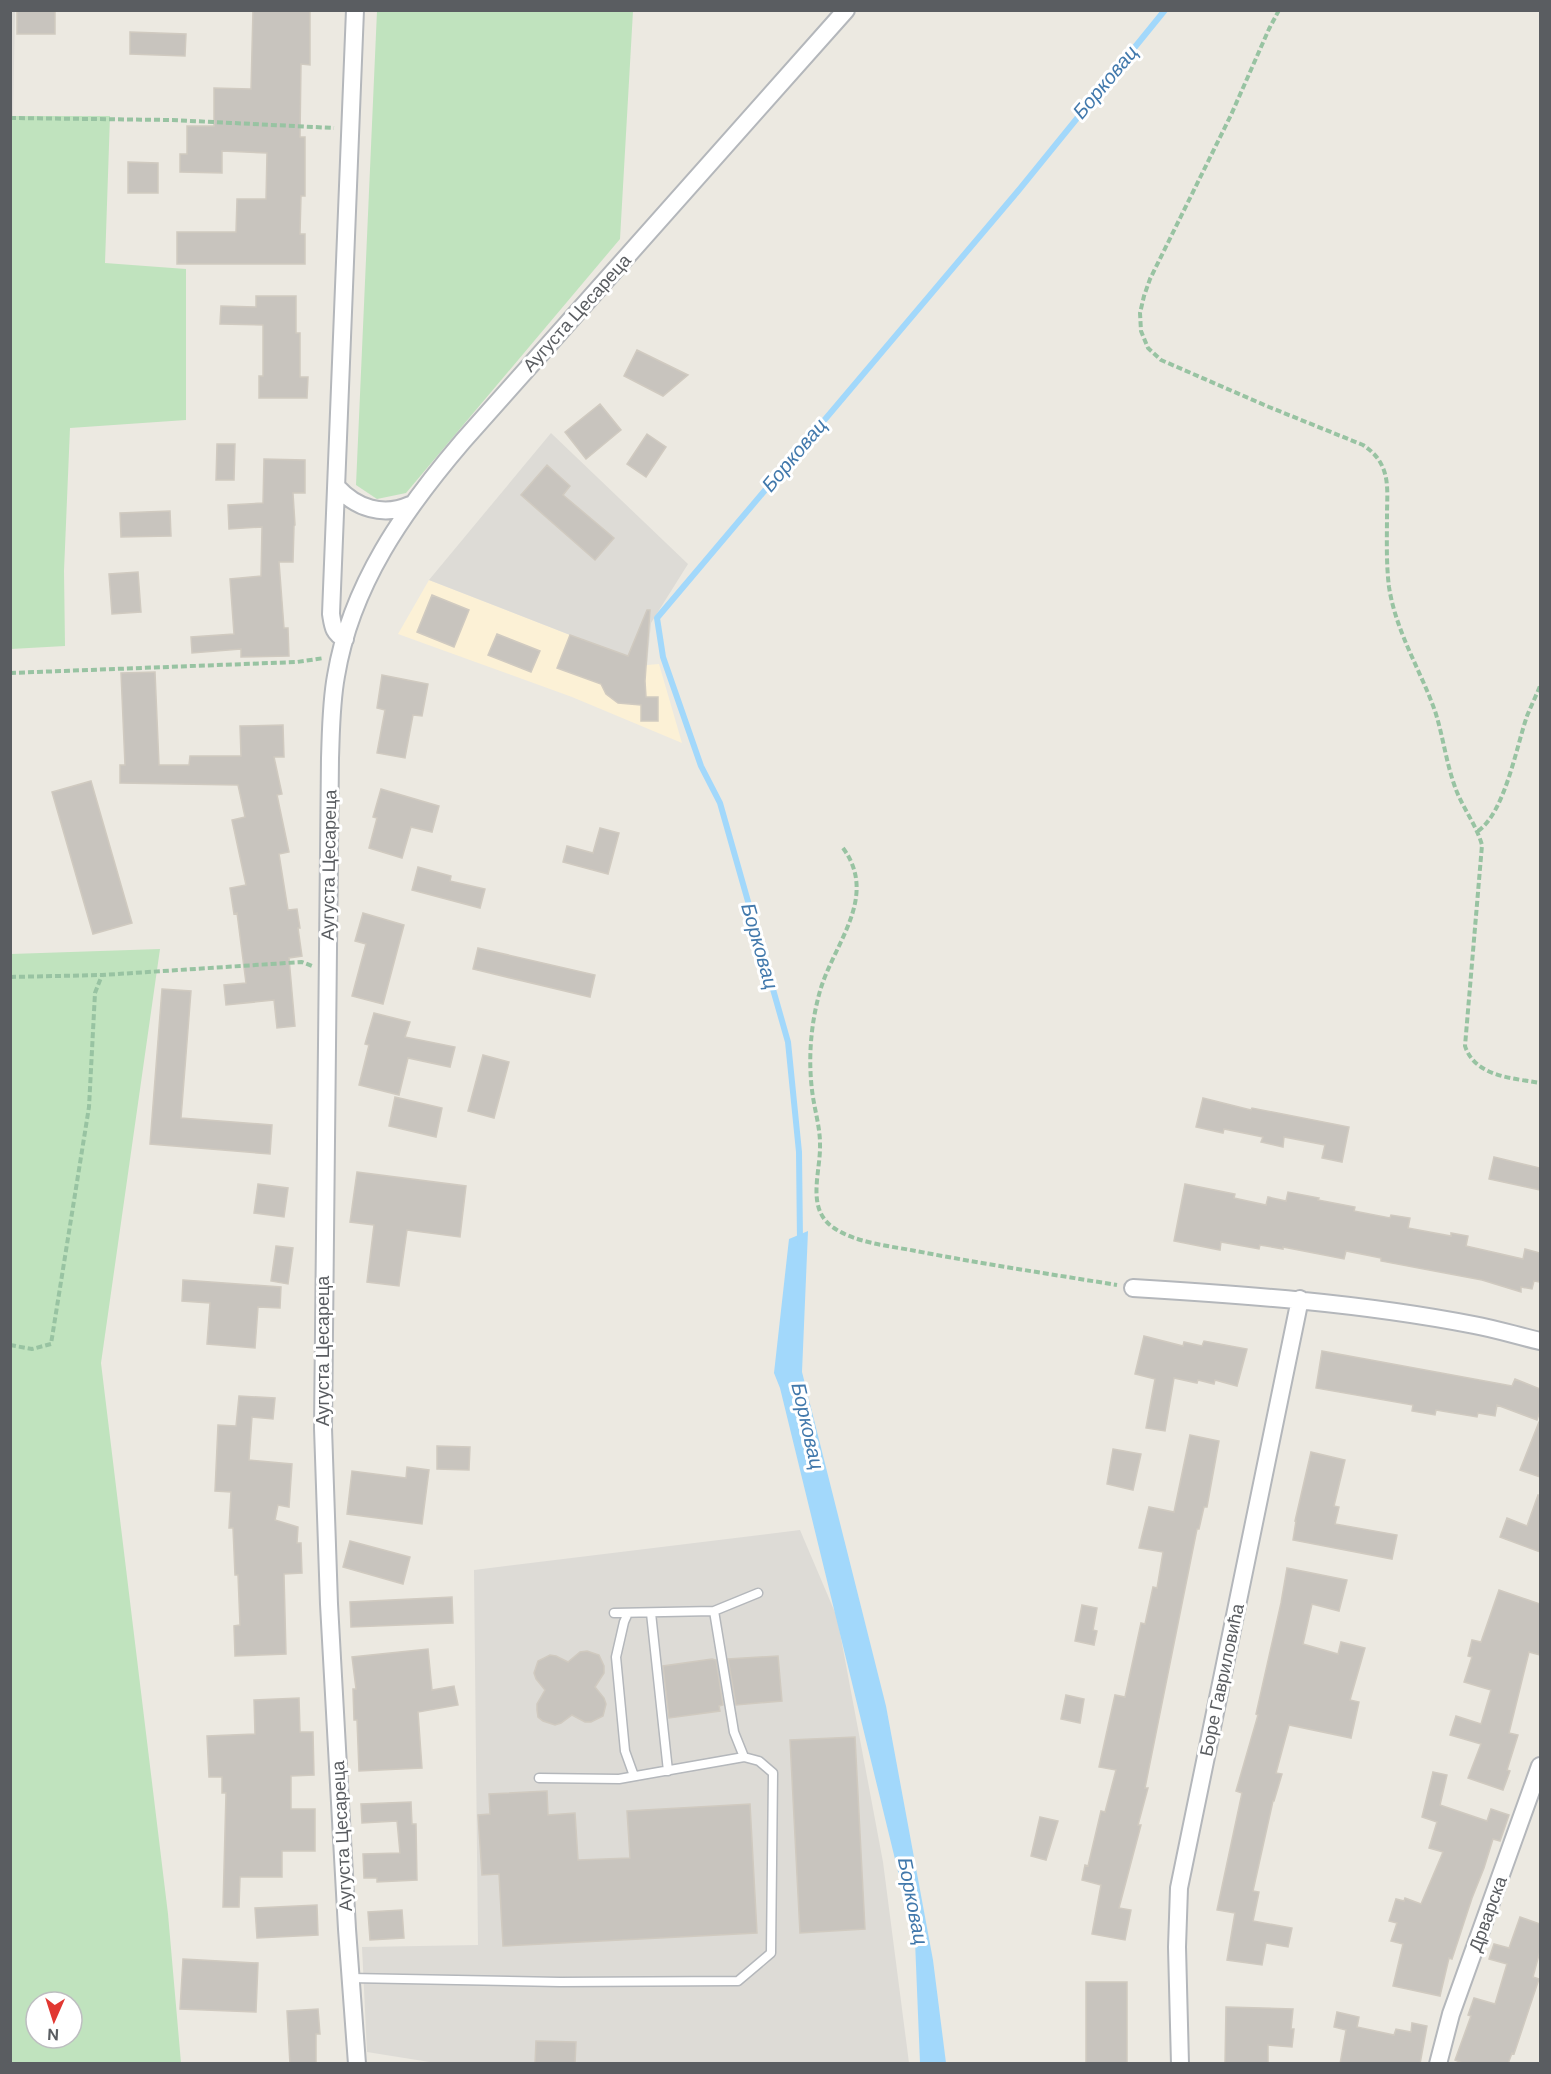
<svg xmlns="http://www.w3.org/2000/svg" width="1551" height="2074" font-family="'DM Sans',sans-serif">
	<style>
		.commercial { fill: #fcf1d6 }
		.industrial { fill: #dddbd6 }
		.green { fill: #c0e3be; fill-rule: evenodd }
		.water { fill: #a2d8fb }
		.lines { fill: none; stroke-linecap: round; stroke-linejoin: round }
		.stream { stroke: #a2d8fb; stroke-width: 6 }
		.building { fill: #c8c4be; stroke: #d0cac0; stroke-width: 1.5 }
		.lane-casing { stroke: #b4b7bb; stroke-width: 11 }
		.street-casing { stroke: #b4b7bb; stroke-width: 20 }
		.path { stroke: #98c3a2; stroke-width: 4; stroke-dasharray: 6 3; stroke-linecap: butt }
		.lane { stroke: #fff; stroke-width: 8 }
		.street { stroke: #fff; stroke-width: 16 }
		.labels { text-anchor: middle; dominant-baseline: central; stroke-width: 6; stroke-linejoin: round; paint-order: stroke }
		.street-label { font-size: 18px; fill: #5a5d61; stroke: #fff }
		.water-label { font-size: 20px; font-style: italic; fill: #4279ac; stroke: #fff }
	</style>
	<rect width="100%" height="100%" fill="#ece9e1"/>
	<!-- commercial -->
	<path class="commercial" d="M 429,580 L 647,665 L 659,664 L 682,743 L 572,697 L 398,634 Z"/>
	<!-- industrial -->
	<path class="industrial" d="M 10,11 L 15,11 L 13,116 L 11,116 Z
		M 551,433 L 688,564 L 651,623 L 647,665 L 429,580 Z
		M 800,1530 L 837,1617 L 883,1862 L 909,2063 L 442,2064 L 367,2052 L 362,1947 L 478,1945 L 474,1570 Z"/>
	<!-- green -->
	<path class="green" d="M 377,11 L 633,11 L 620,239 L 406,493 L 377,499 L 356,485 Z
		M 11,116 L 110,116 L 105,263 L 186,269 L 186,420 L 70,428 L 64,571 L 65,646 L 11,649 Z
		M 160,949 L 101,1363 L 168,1914 L 181,2063 L 11,2063 L 11,954 ZM 36,2002 L 72,2002 L 72,2038 L 36,2038 Z"/>
	<!-- water -->
	<path class="water" d="M 808,1231 L 802,1372 L 886,1706 L 933,1960 L 946,2063 L 920,2063 L 915,1941 L 780,1388 L 774,1373 L 789,1239 Z"/>
	<g class="lines">
		<!-- stream -->
		<path class="stream" d="M 800,1241 L 799,1152 L 788,1042 L 720,803 L 701,766 L 663,657 L 657,618 L 1018,191 L 1165,10"/>
	</g>
	<!-- building -->
	<path class="building" d="M 17,10 L 55,10 L 55,34 L 17,34 Z
		M 253,10 L 310,10 L 310,65 L 301,64 L 300,137 L 305,137 L 305,196 L 301,196 L 300,234 L 305,234 L 305,264 L 177,264 L 177,232 L 236,232 L 237,199 L 266,199 L 267,153 L 222,151 L 222,173 L 180,172 L 180,154 L 187,154 L 187,126 L 214,126 L 214,88 L 251,89 Z
		M 130,32 L 186,34 L 185,56 L 130,54 Z
		M 128,162 L 158,163 L 158,193 L 128,193 Z
		M 256,296 L 296,296 L 296,333 L 300,333 L 300,377 L 308,377 L 307,398 L 259,398 L 259,376 L 263,376 L 263,325 L 220,324 L 221,306 L 256,307 Z
		M 637,350 L 688,375 L 663,396 L 624,376 Z
		M 600,404 L 621,430 L 586,459 L 565,432 Z
		M 647,434 L 666,447 L 646,477 L 627,464 Z
		M 217,444 L 235,444 L 234,480 L 216,480 Z
		M 264,459 L 305,460 L 305,493 L 293,493 L 295,525 L 294,526 L 293,562 L 279,562 L 284,628 L 288,628 L 289,656 L 241,657 L 241,649 L 192,653 L 191,637 L 234,634 L 230,579 L 261,576 L 262,527 L 229,529 L 228,505 L 263,503 Z
		M 547,465 L 570,486 L 563,495 L 614,538 L 595,560 L 521,495 Z
		M 170,511 L 171,536 L 121,537 L 120,513 Z
		M 138,572 L 141,612 L 112,614 L 109,574 Z
		M 432,595 L 469,610 L 454,647 L 417,632 Z
		M 647,610 L 650,610 L 645,681 L 646,697 L 658,697 L 658,721 L 641,721 L 641,705 L 618,703 L 606,694 L 601,684 L 557,668 L 570,635 L 628,656 Z
		M 497,634 L 540,651 L 531,672 L 488,655 Z
		M 155,672 L 159,765 L 189,765 L 190,756 L 241,756 L 240,726 L 283,725 L 284,757 L 274,757 L 282,794 L 277,795 L 289,852 L 279,854 L 288,910 L 297,909 L 300,928 L 298,928 L 302,956 L 289,958 L 295,1026 L 277,1028 L 274,1000 L 226,1005 L 224,985 L 246,983 L 237,913 L 234,914 L 230,888 L 246,885 L 232,820 L 245,817 L 238,785 L 120,783 L 120,765 L 125,765 L 121,673 Z
		M 382,675 L 428,684 L 422,716 L 413,715 L 405,758 L 377,753 L 385,710 L 377,708 Z
		M 91,781 L 132,923 L 93,934 L 52,792 Z
		M 381,789 L 439,806 L 432,832 L 411,827 L 402,858 L 369,848 L 377,818 L 373,817 Z
		M 600,828 L 619,833 L 608,874 L 563,862 L 567,846 L 593,853 Z
		M 418,867 L 451,876 L 450,881 L 485,889 L 480,908 L 412,890 Z
		M 363,913 L 404,925 L 383,1004 L 352,996 L 366,944 L 355,941 Z
		M 478,948 L 595,975 L 590,997 L 473,969 Z
		M 162,989 L 191,991 L 181,1118 L 272,1125 L 270,1154 L 150,1144 Z
		M 374,1013 L 410,1022 L 405,1037 L 455,1047 L 450,1067 L 408,1058 L 399,1095 L 359,1085 L 369,1045 L 365,1044 Z
		M 483,1055 L 509,1062 L 494,1118 L 468,1111 Z
		M 395,1097 L 442,1108 L 436,1137 L 389,1126 Z
		M 1203,1098 L 1251,1110 L 1252,1108 L 1349,1127 L 1342,1162 L 1322,1158 L 1325,1145 L 1284,1137 L 1283,1147 L 1261,1142 L 1263,1137 L 1224,1129 L 1223,1133 L 1196,1127 Z
		M 1494,1157 L 1540,1168 L 1540,1190 L 1489,1179 Z
		M 357,1172 L 466,1186 L 460,1237 L 407,1230 L 399,1286 L 367,1282 L 374,1225 L 350,1222 Z
		M 258,1184 L 288,1188 L 284,1217 L 254,1213 Z
		M 1185,1184 L 1235,1194 L 1234,1198 L 1266,1205 L 1268,1197 L 1286,1201 L 1288,1192 L 1319,1198 L 1318,1200 L 1355,1207 L 1354,1211 L 1390,1218 L 1391,1215 L 1410,1218 L 1408,1228 L 1451,1236 L 1451,1233 L 1468,1236 L 1466,1246 L 1523,1259 L 1525,1249 L 1540,1253 L 1540,1282 L 1534,1281 L 1532,1289 L 1521,1287 L 1521,1292 L 1482,1280 L 1381,1261 L 1381,1258 L 1346,1251 L 1344,1259 L 1283,1247 L 1283,1249 L 1260,1245 L 1259,1249 L 1221,1242 L 1220,1250 L 1174,1241 Z
		M 276,1246 L 293,1248 L 288,1284 L 271,1281 Z
		M 183,1280 L 281,1287 L 280,1308 L 258,1307 L 255,1348 L 207,1344 L 210,1303 L 182,1301 Z
		M 1144,1336 L 1183,1346 L 1184,1342 L 1202,1346 L 1204,1341 L 1247,1349 L 1237,1386 L 1215,1380 L 1214,1384 L 1198,1380 L 1197,1383 L 1174,1378 L 1165,1431 L 1146,1428 L 1155,1379 L 1135,1374 Z
		M 1322,1351 L 1512,1386 L 1515,1379 L 1540,1389 L 1540,1411 L 1537,1420 L 1497,1405 L 1495,1416 L 1478,1413 L 1477,1417 L 1436,1410 L 1435,1415 L 1412,1411 L 1413,1405 L 1316,1388 Z
		M 239,1396 L 275,1398 L 273,1419 L 252,1417 L 249,1460 L 292,1464 L 289,1507 L 278,1505 L 275,1520 L 298,1527 L 297,1543 L 301,1543 L 302,1573 L 284,1574 L 286,1654 L 235,1656 L 234,1626 L 240,1625 L 238,1575 L 235,1575 L 233,1528 L 229,1528 L 231,1492 L 215,1491 L 218,1425 L 236,1426 Z
		M 1539,1422 L 1540,1422 L 1540,1477 L 1520,1470 Z
		M 1190,1435 L 1219,1441 L 1207,1507 L 1204,1507 L 1199,1529 L 1197,1529 L 1145,1788 L 1148,1788 L 1138,1825 L 1141,1825 L 1119,1908 L 1131,1910 L 1125,1940 L 1092,1934 L 1101,1885 L 1082,1880 L 1085,1865 L 1088,1866 L 1101,1811 L 1105,1812 L 1116,1770 L 1099,1767 L 1115,1695 L 1125,1697 L 1141,1623 L 1145,1624 L 1153,1587 L 1157,1588 L 1163,1552 L 1139,1548 L 1149,1507 L 1174,1512 Z
		M 437,1446 L 470,1447 L 469,1470 L 437,1469 Z
		M 1113,1449 L 1141,1454 L 1133,1490 L 1107,1484 Z
		M 1311,1452 L 1345,1460 L 1334,1506 L 1339,1507 L 1335,1524 L 1397,1535 L 1392,1559 L 1293,1540 L 1296,1521 L 1295,1521 Z
		M 407,1467 L 429,1470 L 422,1524 L 347,1514 L 352,1471 L 406,1478 Z
		M 1538,1495 L 1540,1496 L 1540,1552 L 1500,1537 L 1507,1518 L 1527,1526 Z
		M 350,1541 L 410,1557 L 403,1584 L 343,1567 Z
		M 1287,1568 L 1347,1580 L 1339,1611 L 1312,1604 L 1303,1644 L 1338,1654 L 1341,1642 L 1365,1648 L 1350,1700 L 1359,1702 L 1351,1738 L 1289,1725 L 1276,1773 L 1282,1774 L 1274,1801 L 1273,1801 L 1253,1891 L 1259,1892 L 1253,1921 L 1292,1928 L 1288,1947 L 1266,1943 L 1262,1965 L 1227,1960 L 1235,1913 L 1217,1910 L 1242,1793 L 1236,1791 L 1258,1715 L 1256,1714 L 1281,1603 Z
		M 1499,1590 L 1540,1604 L 1540,1655 L 1529,1652 L 1509,1733 L 1518,1735 L 1507,1770 L 1510,1771 L 1503,1790 L 1468,1778 L 1481,1744 L 1450,1735 L 1456,1716 L 1481,1724 L 1491,1690 L 1464,1682 L 1472,1657 L 1468,1656 L 1472,1640 L 1481,1642 Z
		M 452,1597 L 453,1623 L 351,1627 L 350,1602 Z
		M 1082,1605 L 1097,1608 L 1093,1630 L 1097,1631 L 1094,1645 L 1075,1641 Z
		M 428,1649 L 432,1690 L 454,1686 L 458,1705 L 418,1712 L 422,1768 L 359,1771 L 357,1720 L 354,1720 L 353,1689 L 356,1689 L 352,1657 Z
		M 587,1651 L 599,1655 L 604,1666 L 604,1673 L 595,1687 L 604,1698 L 606,1704 L 603,1716 L 591,1722 L 585,1722 L 572,1715 L 561,1723 L 555,1725 L 543,1721 L 538,1717 L 537,1710 L 537,1704 L 545,1690 L 536,1679 L 534,1673 L 538,1661 L 550,1655 L 556,1656 L 568,1662 L 580,1652 Z
		M 778,1656 L 782,1701 L 736,1705 L 728,1659 Z
		M 712,1659 L 716,1660 L 723,1705 L 719,1706 L 720,1711 L 669,1718 L 663,1666 Z
		M 1066,1695 L 1084,1699 L 1080,1723 L 1061,1719 Z
		M 299,1698 L 300,1732 L 313,1732 L 314,1775 L 291,1776 L 291,1809 L 315,1809 L 315,1851 L 282,1851 L 282,1877 L 240,1877 L 239,1907 L 223,1907 L 226,1793 L 222,1793 L 222,1777 L 209,1777 L 207,1736 L 255,1734 L 254,1700 Z
		M 855,1737 L 865,1929 L 800,1933 L 790,1740 Z
		M 1433,1772 L 1447,1775 L 1440,1805 L 1487,1821 L 1491,1809 L 1509,1815 L 1500,1841 L 1493,1839 L 1484,1868 L 1472,1898 L 1452,1959 L 1449,1958 L 1440,1996 L 1393,1986 L 1403,1944 L 1391,1941 L 1397,1923 L 1389,1921 L 1396,1899 L 1404,1901 L 1405,1898 L 1421,1904 L 1443,1852 L 1429,1848 L 1437,1822 L 1422,1817 Z
		M 547,1791 L 548,1815 L 575,1813 L 578,1860 L 630,1858 L 627,1811 L 750,1804 L 757,1933 L 503,1946 L 499,1874 L 482,1875 L 478,1815 L 490,1814 L 489,1794 Z
		M 411,1802 L 412,1824 L 416,1824 L 417,1880 L 377,1882 L 377,1878 L 364,1878 L 363,1854 L 400,1853 L 397,1821 L 362,1823 L 361,1804 Z
		M 1040,1817 L 1058,1821 L 1046,1860 L 1031,1856 Z
		M 317,1905 L 318,1935 L 257,1938 L 255,1908 Z
		M 402,1910 L 404,1938 L 370,1940 L 368,1912 Z
		M 1520,1917 L 1540,1924 L 1540,1951 L 1533,1977 L 1539,1979 L 1514,2054 L 1512,2053 L 1508,2064 L 1465,2064 L 1455,2060 L 1471,2016 L 1468,2015 L 1474,1998 L 1495,2004 L 1507,1964 L 1489,1959 L 1494,1944 L 1509,1948 Z
		M 183,1959 L 258,1963 L 256,2012 L 180,2009 Z
		M 1086,1982 L 1127,1982 L 1127,2064 L 1086,2064 Z
		M 1226,2007 L 1293,2009 L 1291,2029 L 1294,2029 L 1292,2047 L 1268,2045 L 1268,2064 L 1225,2064 Z
		M 318,2009 L 320,2034 L 316,2034 L 316,2064 L 290,2064 L 287,2011 Z
		M 1337,2012 L 1359,2017 L 1357,2027 L 1394,2035 L 1396,2029 L 1411,2032 L 1412,2023 L 1427,2026 L 1420,2064 L 1340,2064 L 1346,2030 L 1334,2027 Z
		M 536,2041 L 576,2042 L 575,2064 L 535,2064 Z"/>
	<g class="lines">
		<!-- lane casing -->
		<g class="lane-casing">
			<path id="lane" d="M 714,1611 L 734,1732 L 744,1757
				M 614,1613 L 714,1611 L 758,1593
				M 628,1613 L 624,1622 L 616,1657 L 625,1751 L 634,1776
				M 651,1613 L 668,1771
				M 350,1978 L 560,1982 L 738,1981 L 771,1953 L 773,1773 L 759,1761 L 744,1757 L 619,1779 L 539,1778"/>
		</g>
		<!-- street casing -->
		<g class="street-casing">
			<path id="street" d="M 337,487 C 356,508 383,517 410,505
				M 345,639 C 333,633 333,626 331,614 L 355,10
				M 1133,1288 C 1247,1295 1361,1303 1474,1325 C 1496,1329 1518,1336 1540,1341
				M 357,2064 L 347,1929 L 329,1604 L 323,1428 L 330,758 C 331,731 331,703 336,676 C 351,585 404,510 463,441 L 846,10
				M 1180,2064 L 1177,1947 L 1179,1888 L 1300,1299
				M 1438,2064 L 1451,2014 L 1540,1766"/>
		</g>
		<!-- path -->
		<path class="path" d="M 1279,10 L 1269,29 L 1231,115 L 1150,279 L 1144,296 L 1140,313 L 1141,331 L 1148,348 L 1161,360 L 1269,407 L 1363,445 C 1372,451 1379,458 1383,468 C 1389,482 1387,499 1387,514 C 1387,538 1386,563 1389,587 C 1396,632 1420,669 1435,711 C 1443,736 1446,762 1455,787 C 1462,807 1476,824 1482,845 L 1465,1046 C 1475,1077 1513,1078 1540,1083
			M 10,118 L 172,120 L 334,128
			M 10,673 L 297,662 L 324,658
			M 1478,831 C 1505,812 1516,748 1527,716 C 1531,706 1536,696 1540,686
			M 843,848 C 879,897 834,943 820,991 C 811,1023 808,1057 812,1090 C 814,1108 820,1126 820,1144 C 821,1172 805,1209 834,1228 C 856,1243 890,1246 916,1251 C 983,1264 1050,1274 1117,1285
			M 10,977 L 102,975 L 302,962 L 312,966
			M 10,1345 L 32,1349 L 51,1344 L 89,1107 L 95,993 L 102,975"/>
		<!-- lane -->
		<use href="#lane" class="lane"/>
		<!-- street -->
		<use href="#street" class="street"/>
	</g>
	<g class="labels">
		<!-- street labels -->
		<g class="street-label">
			<text transform="translate(577 313) rotate(-48)">Аугуста Цесареца</text>
			<text transform="translate(329 865) rotate(-89)">Аугуста Цесареца</text>
			<text transform="translate(323 1351) rotate(-90)">Аугуста Цесареца</text>
			<text transform="translate(1222 1680) rotate(-78)">Боре Гавриловића</text>
			<text transform="translate(342 1836) rotate(-93)">Аугуста Цесареца</text>
			<text transform="translate(1488 1914) rotate(-70)">Дрварска</text>
		</g>
		<!-- water labels -->
		<g class="water-label">
			<text transform="translate(1105 82) rotate(-50)">Борковац</text>
			<text transform="translate(794 455) rotate(-50)">Борковац</text>
			<text transform="translate(760 946) rotate(74)">Борковац</text>
			<text transform="translate(808 1426) rotate(77)">Борковац</text>
			<text transform="translate(913 1901) rotate(79)">Борковац</text>
		</g>
	</g>
	<!-- border -->
	<rect width="1551" height="2074" fill="none" stroke="#5a5d61" stroke-width="24"/>
	<!-- north arrow -->
	<g transform="translate(54 2020) rotate(183)"><circle r="28" fill="#ffffff" stroke="#bdbec0" stroke-width="1.5"/>
	<path d="M0-4.5L10 22L0 15L-10 22Z" fill="#e13832"/>
	<text y="-9" font-size="16" font-weight="bold" text-anchor="middle" fill="#5a5d61">N</text>
	</g>
</svg>
